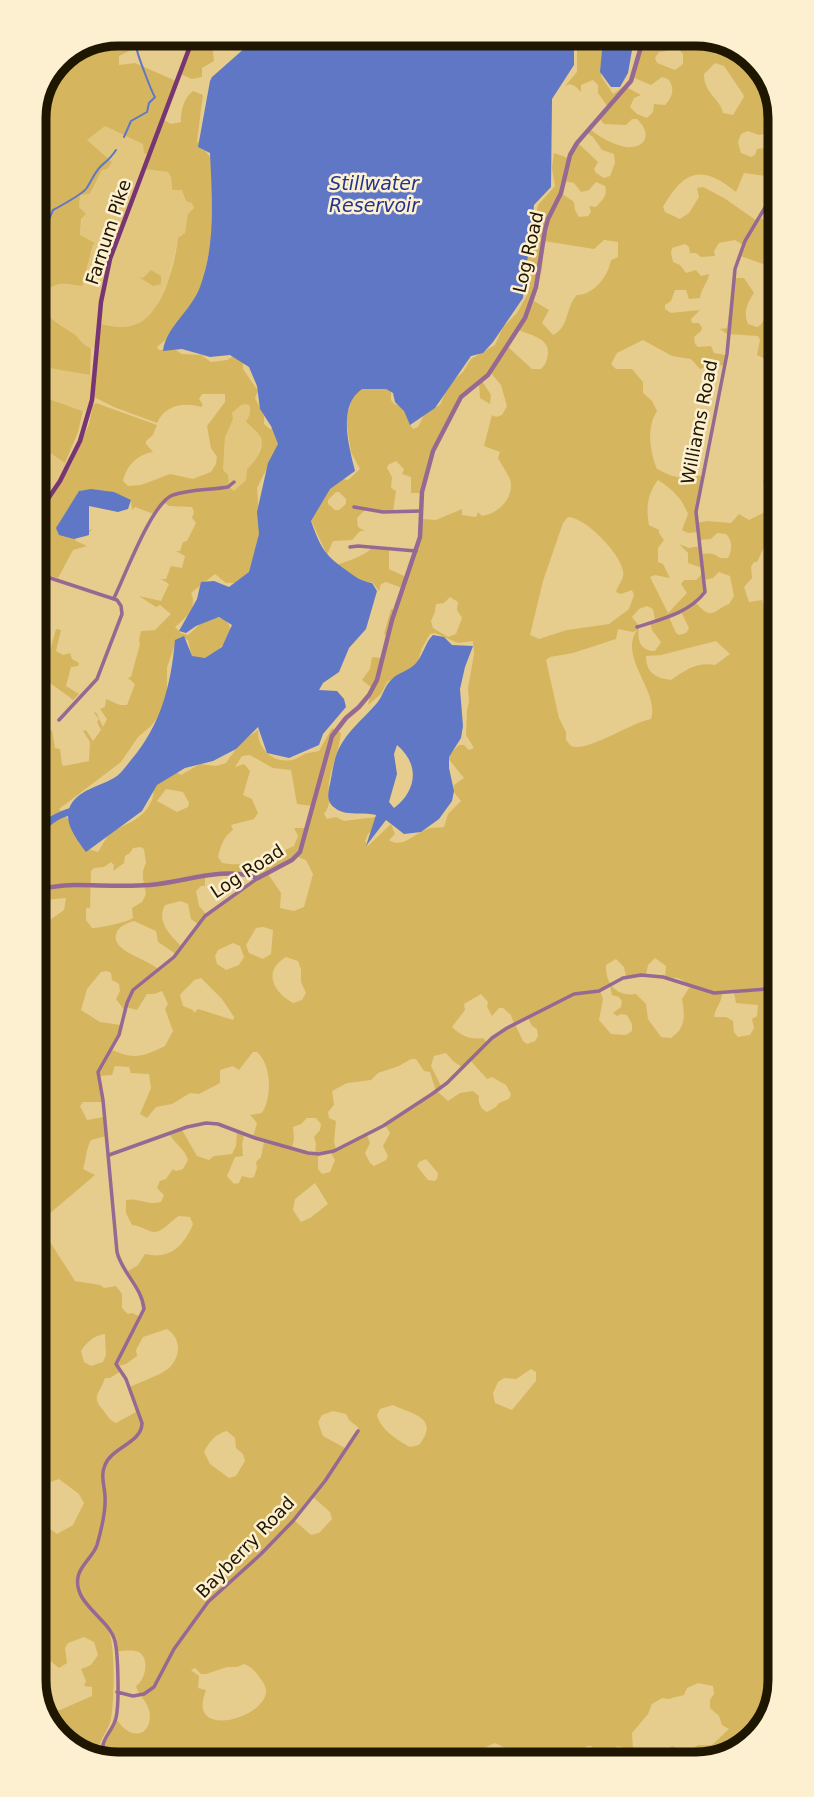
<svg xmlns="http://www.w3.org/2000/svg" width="814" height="1797" font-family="'DejaVu Sans',sans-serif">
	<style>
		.built { fill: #e2c67e }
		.green { fill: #d6b55f; fill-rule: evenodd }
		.water { fill: #5f77c5; fill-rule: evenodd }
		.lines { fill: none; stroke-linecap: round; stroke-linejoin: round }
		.stream { stroke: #5f77c5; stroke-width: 2 }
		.river { stroke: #5f77c5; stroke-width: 7 }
		.minor { stroke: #966993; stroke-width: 3.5 }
		.tertiary { stroke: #966993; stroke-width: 4.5 }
		.secondary { stroke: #773574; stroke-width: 4.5 }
		.labels { text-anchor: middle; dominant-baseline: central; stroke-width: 5; stroke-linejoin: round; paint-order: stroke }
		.street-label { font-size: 18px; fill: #1f1600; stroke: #fcf0d0 }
		.water-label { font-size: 19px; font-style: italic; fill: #223490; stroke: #fcf0d0 }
		.rim { fill: none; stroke: #1f1600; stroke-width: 9 }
	</style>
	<rect width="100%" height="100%" fill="#e6cd8d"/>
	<!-- built -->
	<path class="built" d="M 105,126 L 143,144 L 159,170 L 168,172 L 171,177 L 171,188 L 182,190 L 194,204 L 194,208 L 188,214 L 185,233 L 178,238 L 168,280 L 154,311 L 144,320 L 133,326 L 120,327 L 100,324 L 97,348 L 86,347 L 77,337 L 50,317 L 44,311 L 43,304 L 45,296 L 52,287 L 59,284 L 82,286 L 94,243 L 80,235 L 82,219 L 86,214 L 79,207 L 80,195 L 91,194 L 102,170 L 112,162 L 87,140 Z
		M 44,367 L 94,375 L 88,412 L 34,394 L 34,388 L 38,387 Z
		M 246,404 L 250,406 L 251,414 L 246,423 L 260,435 L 261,445 L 255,463 L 247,469 L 246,480 L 234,491 L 229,487 L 223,470 L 225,437 L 233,419 L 232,413 L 241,405 Z
		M 49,452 L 68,464 L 49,496 L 34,485 L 34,461 L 41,460 Z"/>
	<!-- green -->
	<path class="green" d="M 118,33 L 131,33 L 133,49 L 119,56 L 119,65 L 135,63 L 176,81 L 148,155 L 144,153 L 143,144 L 105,126 L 87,140 L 112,162 L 107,169 L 102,170 L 90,194 L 80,195 L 79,207 L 86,214 L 81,219 L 80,235 L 95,243 L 93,245 L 86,271 L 88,274 L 82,286 C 75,286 66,283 59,284 C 46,286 39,304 47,314 C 54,322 65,328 74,334 C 80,339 83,346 91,348 L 90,375 L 44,367 L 37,389 L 34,388 L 33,113 L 58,58 Z
		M 195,33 L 211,33 L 214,61 L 202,68 L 202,77 L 192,79 L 180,74 Z
		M 577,33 L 596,33 L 602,51 L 601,76 L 613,94 L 624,86 L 641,95 L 634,98 L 630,107 L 637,114 L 647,118 L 653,112 L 654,104 L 665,105 C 673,97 675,87 668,79 L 662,77 L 651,85 L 632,77 L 644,33 L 661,33 L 661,42 L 668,45 L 666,51 L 659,52 L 655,58 L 657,63 L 675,70 L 683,64 L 683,54 L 675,45 L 683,33 L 701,33 L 708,42 L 713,37 L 747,50 L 776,90 L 776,145 L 772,147 L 768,133 L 759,135 L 748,131 L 741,134 L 738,142 L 741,153 L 751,157 L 755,155 L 757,149 L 772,147 L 776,175 L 765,176 L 744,173 L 736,192 C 702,164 684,170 663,207 L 665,212 L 680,219 L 689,213 L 699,197 L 697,188 L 703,187 L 724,198 L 757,221 L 761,218 L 777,227 L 777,252 L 769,266 L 740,256 L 743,245 L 735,240 L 719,243 L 714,251 L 715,256 L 701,257 L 696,253 L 690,253 L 689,247 L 685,244 L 672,248 L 671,253 L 673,262 L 680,265 L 686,273 L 696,270 L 701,276 L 709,274 C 708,283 701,288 700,298 L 689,299 L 686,290 L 675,290 L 671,301 L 665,305 L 665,309 L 671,313 L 700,310 L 691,319 L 692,323 L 699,323 L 702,328 L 701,331 L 694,337 L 695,344 L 698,347 L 711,346 L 714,353 L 726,355 L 724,366 L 714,364 L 700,369 L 691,359 L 672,356 L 643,340 L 617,353 L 611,364 L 616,369 L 632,369 L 643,382 L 643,393 L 652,401 L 657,411 C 646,428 650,452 657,469 C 666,473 675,479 685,477 C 692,476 694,475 702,476 L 696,513 L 697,523 L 707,521 L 731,523 L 739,514 L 749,520 L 765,512 L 769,500 L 766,495 L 767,489 L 763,481 L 771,469 L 771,450 L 777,444 L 777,523 L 773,531 L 773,536 L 769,537 L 757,562 L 754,562 L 751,567 L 752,578 L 744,587 L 749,602 L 762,600 L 767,614 L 778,621 L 779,989 L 776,989 L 777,1002 L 771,1004 L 770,1017 L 779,1020 L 781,1680 L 766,1727 L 724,1759 L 642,1760 L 655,1759 L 672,1746 L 686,1752 L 698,1745 L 712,1745 L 729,1729 L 722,1725 L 719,1716 L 710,1708 L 710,1700 L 714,1694 L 713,1686 L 698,1683 L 687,1688 L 684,1695 L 668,1699 L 662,1698 L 652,1704 L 648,1714 L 632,1733 L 633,1750 L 617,1746 L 615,1752 L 619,1757 L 614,1760 L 598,1760 L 590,1750 L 592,1746 L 588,1746 L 564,1759 L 522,1761 L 511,1751 L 495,1743 L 457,1760 L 426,1758 L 422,1761 L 112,1764 L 107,1762 L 102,1749 L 116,1718 C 126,1737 149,1741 150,1716 C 150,1703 139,1697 136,1686 C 146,1680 151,1655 136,1651 C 131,1650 123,1651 118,1651 L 117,1639 L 110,1628 L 108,1630 C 116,1642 114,1703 111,1719 C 109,1730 100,1738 98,1750 L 84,1753 L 66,1746 L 38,1707 L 38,1688 L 42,1690 L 48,1689 L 47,1697 L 55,1704 L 57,1710 L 60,1710 L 92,1696 L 92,1687 L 84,1686 L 86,1681 L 81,1669 L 91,1665 L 98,1655 L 94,1642 L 84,1637 L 68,1643 L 65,1648 L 67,1663 L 59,1668 L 48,1659 L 38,1663 L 37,1336 L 50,1325 L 41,1307 L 37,1309 L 36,928 L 45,926 L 47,922 L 64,910 L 66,898 L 43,900 L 43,889 L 36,889 L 35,733 L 37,735 L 52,730 L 55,748 L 60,749 L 62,765 L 64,766 L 89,761 L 90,742 L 83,731 L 86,730 L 93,741 L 101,730 L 97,722 L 99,719 L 94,713 L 96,712 L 103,727 L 107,719 L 100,709 L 105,707 L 106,699 L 120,705 L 127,705 L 135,684 L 128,678 L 131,677 L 140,644 L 139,640 L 141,631 L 155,630 L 171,614 L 160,605 L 156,607 L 139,596 L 161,601 L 169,584 L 161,579 L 166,579 L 171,566 L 182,568 L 185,556 L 176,551 L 180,551 L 183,542 L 187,541 L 196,523 L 192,518 L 194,512 L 192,507 L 169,506 L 164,502 L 154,514 L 135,507 L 132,510 L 131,500 L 108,491 L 82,490 L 67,510 L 58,526 L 83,533 L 92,529 L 87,536 L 75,538 L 76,541 L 87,546 L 73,550 L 58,578 L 35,571 L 35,523 L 71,465 L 89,424 L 93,405 L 96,403 L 157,425 L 153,435 L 146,441 L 146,444 L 153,452 C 138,454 126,466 123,481 L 128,486 L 141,485 L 170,474 L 193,479 L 211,472 L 216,464 L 217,457 L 211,448 L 207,426 L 225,402 L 225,394 L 202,394 L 199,399 L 203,405 L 201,407 C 184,402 165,405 157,423 L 114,407 L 94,397 L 100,324 C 111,326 123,329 134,325 C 162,317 175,264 178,238 L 185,233 L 188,214 L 194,208 L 192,203 L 186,201 L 182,190 L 172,190 L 171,177 L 168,172 L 145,169 L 164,120 L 171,124 L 181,122 C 180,113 184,97 193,91 L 203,95 L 197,141 L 212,159 L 215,222 L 203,282 L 182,326 L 157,347 L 159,350 L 174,349 L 182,354 L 201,355 L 211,362 L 227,360 L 235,355 L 243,360 L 243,369 L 258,391 L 255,398 L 264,416 L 264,424 L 270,429 L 275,428 L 281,450 L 270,462 L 257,488 L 261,547 L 244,583 L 226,583 L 215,574 L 191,593 C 198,607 186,618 175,627 L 181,633 L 188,635 C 195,630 202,620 210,618 C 215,617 222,617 226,621 C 239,634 218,649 210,658 L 195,659 L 191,654 L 188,640 L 184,638 L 176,642 L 167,667 L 167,696 L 163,710 L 151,726 L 138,737 L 121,762 L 59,809 L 71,822 L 88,849 L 98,852 C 102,846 105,838 111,833 C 125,823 142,821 151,802 C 154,797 153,791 154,786 L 175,771 L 181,775 L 200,764 L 216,766 L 226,763 L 241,742 L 258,730 C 257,748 273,764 292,760 C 298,759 302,754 308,753 C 312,752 316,752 319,751 L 332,728 L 341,733 C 339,750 332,765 329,782 C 327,795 333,802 324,814 L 327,819 L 336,817 L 344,821 L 376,817 L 375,827 L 368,834 L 365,841 L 368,846 L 391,824 L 395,834 L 389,840 C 402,849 414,834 427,829 C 432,827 439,828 444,827 L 448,814 L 461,801 L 453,791 L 454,785 L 464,778 L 447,757 L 459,745 L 464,745 L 469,750 L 474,748 L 466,735 L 467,710 L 469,702 L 468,688 L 474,654 L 473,641 L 458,643 L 435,633 L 430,634 L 422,648 L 417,664 L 387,682 L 381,694 L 368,705 L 372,688 L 362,680 L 370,669 L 372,657 L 382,658 L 387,636 L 384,634 L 391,609 L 394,610 L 402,588 L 386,582 L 381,584 L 379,591 L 372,582 L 360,583 L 333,566 C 347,561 361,558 372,548 L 389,550 L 389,569 L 406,577 L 419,539 L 422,519 L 436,520 L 462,509 L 462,515 L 476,517 L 478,512 L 482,516 C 499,514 517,495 509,477 C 505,470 502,465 498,458 L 500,452 L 484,446 L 492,415 L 496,417 L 502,415 L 507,406 L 501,385 L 491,373 L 482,381 L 491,395 L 490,404 L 480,398 L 479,383 L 461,398 L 434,450 L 423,493 L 411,493 L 411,477 L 402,474 L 404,469 L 396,461 L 388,465 L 387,468 L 392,477 L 391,488 L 396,491 L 393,512 L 365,510 L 357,518 L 358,527 L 365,531 L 360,531 L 352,540 L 333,541 L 327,555 L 311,520 L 317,497 L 343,479 L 348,480 L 360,469 L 351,452 L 346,419 L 355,389 L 386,388 L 391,392 L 391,400 L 394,404 C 409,407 406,420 413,429 L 418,427 L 425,413 L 440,405 L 449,384 L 463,372 L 471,359 L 495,345 L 503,327 L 517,313 L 527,295 L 528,245 L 536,214 L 538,205 L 555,186 L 552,168 L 554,153 L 568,158 L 578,143 L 598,162 L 594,169 L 596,173 L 604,178 L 610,176 L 615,163 L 614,154 L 602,150 L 593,137 L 587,133 L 590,129 C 599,137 614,145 626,147 C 647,149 652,133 637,119 L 632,119 L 626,125 L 604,124 L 599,118 L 608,107 L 598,93 L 598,85 L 593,80 L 581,85 L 581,92 L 575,86 L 569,84 L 565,86 L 577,72 ZM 715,63 L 724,66 L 743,94 L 744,97 L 733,115 L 723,113 C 720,98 704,94 704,74 ZM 564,181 L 574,183 L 581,192 L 589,190 L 596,182 L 605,186 C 608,196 602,200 596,207 L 589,206 L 591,212 L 588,216 L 579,217 L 575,210 L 574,202 L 561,193 ZM 604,240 L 618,242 L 618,257 L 611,260 C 608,277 593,295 577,295 C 565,307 570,327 553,335 L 542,323 L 549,310 L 534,301 L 542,269 L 544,241 L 594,249 ZM 519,330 C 530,335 549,338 548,353 C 547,361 546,364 541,369 L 532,369 L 508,347 ZM 246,404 L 250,406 L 250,414 L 246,422 C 250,426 257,431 260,436 C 266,447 255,462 247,469 L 246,480 L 234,491 L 229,487 L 228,475 L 223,470 L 225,437 L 233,419 L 232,413 L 241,405 ZM 658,480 C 673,490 681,497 688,514 L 682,530 L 688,533 L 697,532 L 699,540 L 711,539 L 717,533 L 726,534 C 733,540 732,552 728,558 L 720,558 C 714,553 710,553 701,554 L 700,546 L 689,548 L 679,544 L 688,553 L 688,563 L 702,568 L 703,573 L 696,580 L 684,580 L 681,584 L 687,593 L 668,613 L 650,577 L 655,575 L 670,578 L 663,564 L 658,562 L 658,548 L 664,540 L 659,533 L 659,530 L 649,525 C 646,509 647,494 658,480 ZM 336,492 L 339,492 L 346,499 L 346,504 L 339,510 L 335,510 L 328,504 L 328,500 ZM 568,517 C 586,518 620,553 623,571 C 625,578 618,585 616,592 L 621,594 L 632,590 L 634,595 L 629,609 L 609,624 L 567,630 L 539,639 L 530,635 L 543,581 L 563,523 ZM 719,572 L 730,576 L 734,596 L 729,604 C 713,610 713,622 696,603 L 705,591 L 704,580 L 713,578 ZM 450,597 L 458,602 L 457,610 L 462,618 L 456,634 L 448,637 L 433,628 L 431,621 L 435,612 L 436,604 L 444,603 ZM 647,606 L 653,609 L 655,620 L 650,622 L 652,630 L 661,642 L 655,651 C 639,651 637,638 639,626 L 632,617 L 639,609 ZM 681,612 L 689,628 L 686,633 L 679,635 L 676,633 L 669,617 ZM 618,629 L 633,632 L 637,630 C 618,657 660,692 651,719 C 631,723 592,749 575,747 C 570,746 570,745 566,740 L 566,732 L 559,718 L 546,660 L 550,657 L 573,653 L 616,639 ZM 716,641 L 730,654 L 715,665 C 696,662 686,670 671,680 C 655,678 646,672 646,656 L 661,655 ZM 250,755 L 273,768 L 291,770 L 297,804 L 312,806 L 307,828 L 294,828 L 298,836 L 294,846 C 267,858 249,868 222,863 L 218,857 C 220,847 224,836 233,830 L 231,825 L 254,819 L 258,813 L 252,799 L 243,795 L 250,771 L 244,764 L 235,767 L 242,756 ZM 166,789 L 183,792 L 189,803 L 188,807 L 177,812 L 157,801 ZM 141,847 L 144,849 L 146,863 C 140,875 144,881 146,894 L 142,902 L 132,908 L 133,918 C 128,922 100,928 92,928 L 86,920 L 86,908 L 90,908 L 91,871 L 94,868 L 104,867 L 111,862 L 114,865 L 113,871 L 124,863 L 125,856 L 130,853 L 133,848 ZM 296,856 L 306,860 L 313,874 L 304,907 L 294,911 L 280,908 L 281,893 L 268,874 ZM 244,874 L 256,879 L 206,914 L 199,906 L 196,891 L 201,886 L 205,886 L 205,876 ZM 181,901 L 188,904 L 191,919 L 198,924 L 181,946 C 170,935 156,922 165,905 ZM 134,921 L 156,931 L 158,942 L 176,954 L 159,970 C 149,959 112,952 116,935 C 117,927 127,923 134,921 ZM 263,927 L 273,930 L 271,954 L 263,959 L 249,953 L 246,945 L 256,928 ZM 233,943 L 240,946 L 244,957 L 239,965 L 226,970 L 217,964 L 215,956 L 218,950 ZM 286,957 L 298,961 L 301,969 L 301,982 L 306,993 L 302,1000 L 293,1003 C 272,991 263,971 286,957 ZM 655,958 L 666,966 L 665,977 L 678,978 L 691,985 L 682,999 C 685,1016 686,1028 671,1038 L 661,1037 L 648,1019 L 646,1004 L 636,994 C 617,997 605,984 606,965 L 616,959 L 624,967 L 626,977 L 646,975 L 648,965 ZM 107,971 L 111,973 L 112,980 L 119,984 L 120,991 L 116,999 L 125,1011 L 126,1007 L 137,1010 L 147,994 L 154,994 L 162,991 L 168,1004 L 165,1009 L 173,1031 L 165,1046 C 142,1057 134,1060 110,1049 L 118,1036 L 121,1025 L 100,1022 L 81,1010 L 87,989 L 101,972 ZM 201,978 L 222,999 L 234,1017 L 233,1020 L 198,1009 L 194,1013 L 193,1010 L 183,1006 L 180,995 C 184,989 190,986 194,980 ZM 610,985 L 612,995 L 619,997 L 622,1001 L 621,1007 L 613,1013 L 617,1016 L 621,1014 L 627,1015 L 632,1024 L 632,1031 L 626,1035 L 611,1034 L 599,1020 L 603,999 L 600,991 ZM 722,993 L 734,993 L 736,1003 L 758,1005 L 757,1016 L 752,1019 L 754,1028 L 750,1035 L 738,1037 L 734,1032 L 733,1021 L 726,1017 L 714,1017 C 715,1008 722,1003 722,993 ZM 481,994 L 488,1002 L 487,1007 L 492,1016 L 499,1008 L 503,1008 L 511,1015 L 514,1024 L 487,1043 L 483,1038 C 469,1040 462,1036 452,1027 L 465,1010 L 464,1004 ZM 528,1018 L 532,1026 L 537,1029 L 538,1036 L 535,1041 L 527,1044 L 523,1041 L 515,1024 ZM 253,1052 L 257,1052 C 272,1065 272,1097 262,1113 L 250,1115 L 257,1123 L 253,1137 L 264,1142 L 261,1157 L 256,1162 L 257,1168 L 254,1177 L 250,1178 L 242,1176 L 239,1183 L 234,1184 L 227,1176 L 235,1157 L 243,1156 L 242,1144 L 244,1135 L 237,1132 L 236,1146 L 232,1154 L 214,1156 L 209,1160 L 197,1156 L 182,1130 L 170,1135 C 176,1145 185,1149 188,1160 L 183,1169 L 176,1171 L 173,1169 L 166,1179 L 160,1181 L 157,1188 L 164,1195 L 161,1202 C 147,1206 139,1197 126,1200 L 126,1213 L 132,1225 C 142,1226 149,1232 154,1232 C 162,1233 171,1220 179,1216 L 190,1217 L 193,1224 C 184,1246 170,1260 145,1254 L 138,1265 L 125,1273 L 137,1290 L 144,1310 L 141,1317 L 132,1313 L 128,1314 L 122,1308 L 122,1294 L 116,1286 L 104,1288 L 100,1285 L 75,1281 L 50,1242 L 49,1214 L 95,1175 L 83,1169 C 86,1159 86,1149 91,1140 L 106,1136 L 104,1117 L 87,1120 L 80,1106 L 83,1102 L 103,1102 L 99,1076 L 112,1075 L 115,1066 L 129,1067 L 131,1073 L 149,1074 L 151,1088 L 140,1114 L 147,1118 L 156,1107 L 172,1104 L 190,1093 L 199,1094 L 220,1083 L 220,1070 L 233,1066 L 239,1070 ZM 446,1053 L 453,1061 L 462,1067 L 470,1060 L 487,1079 L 492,1077 L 506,1085 L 511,1094 L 509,1099 L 499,1103 L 496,1107 L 487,1112 C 482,1110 477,1102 479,1096 L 473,1091 L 460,1093 L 448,1101 L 437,1091 L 441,1086 L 431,1066 L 434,1056 ZM 411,1059 L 416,1059 L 424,1071 L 430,1072 L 436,1091 L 385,1125 L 390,1133 L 383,1146 L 388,1156 L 386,1160 L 374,1166 L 370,1163 L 365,1153 L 370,1143 L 367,1135 L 336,1149 L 334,1142 L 336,1121 L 329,1118 L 328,1112 L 334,1105 L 332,1091 L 347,1083 L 371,1080 L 378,1073 L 399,1066 ZM 307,1118 L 316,1118 L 321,1124 L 320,1130 L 314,1137 L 316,1144 L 315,1154 L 292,1148 L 294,1139 L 293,1127 L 301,1124 ZM 331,1153 L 335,1160 L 330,1172 L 322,1174 L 318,1169 L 318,1155 ZM 426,1159 L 438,1173 L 437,1179 L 434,1181 L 428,1180 L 417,1166 L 419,1162 ZM 315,1183 L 328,1204 L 310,1218 L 301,1222 L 293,1210 L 295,1199 ZM 167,1329 C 182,1339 181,1357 168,1369 C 160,1375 140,1382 130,1387 L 136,1412 L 116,1423 C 109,1420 108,1416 103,1410 C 90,1396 101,1392 105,1378 L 110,1378 L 121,1371 L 118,1366 L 126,1364 L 137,1356 L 136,1350 L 143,1337 ZM 105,1334 L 106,1355 L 103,1362 L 91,1366 L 84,1362 L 81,1351 C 86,1343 94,1335 105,1334 ZM 531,1369 L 536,1372 L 536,1381 L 512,1410 L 495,1403 L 493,1393 L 498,1382 L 504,1378 L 516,1379 ZM 393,1405 C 411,1414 441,1417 419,1445 L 410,1447 C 397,1440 380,1429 377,1415 L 380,1409 ZM 333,1411 L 346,1414 L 349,1420 L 358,1427 L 358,1433 L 345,1448 L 323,1436 L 318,1422 L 322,1415 ZM 227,1431 L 235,1438 L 236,1448 L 243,1454 L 245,1461 L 236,1476 L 229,1478 L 210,1464 L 204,1452 C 209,1442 215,1434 227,1431 ZM 59,1479 L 79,1494 L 84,1503 L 73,1525 L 57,1534 L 50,1529 L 47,1521 L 49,1517 L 45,1513 L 45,1504 L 41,1495 L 50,1482 ZM 313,1497 L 330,1512 L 332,1519 L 319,1533 L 311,1535 L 294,1520 ZM 244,1664 C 252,1667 255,1671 260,1678 C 263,1682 267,1687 266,1693 C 262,1718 197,1736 203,1701 C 203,1697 205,1694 206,1690 L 198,1688 L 199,1676 L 191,1670 L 195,1668 L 201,1674 L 206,1674 L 227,1667 L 237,1667 Z
		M 151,270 L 161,276 L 161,284 L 153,286 L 139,277 L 143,278 Z
		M 734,278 L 744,278 L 754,293 C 747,303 743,313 748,324 L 757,327 C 766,323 764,314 764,305 L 774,307 L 777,302 L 777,366 L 772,367 L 767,360 L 757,355 L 760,340 L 758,336 L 727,334 L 720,329 L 727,328 Z
		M 34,394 L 83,411 L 78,432 L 65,463 L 49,452 L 41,460 L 34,461 Z
		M 56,629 L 61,630 L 56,651 L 63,655 L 70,653 L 72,659 L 79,663 L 78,666 L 71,667 L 66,686 L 79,694 L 73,700 C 60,688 35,678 35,658 L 40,665 L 45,668 Z"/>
	<!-- water -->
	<path class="water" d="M 219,33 L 235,33 L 239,37 L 232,47 L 225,49 Z
		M 262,33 L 574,33 L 574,65 L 552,99 L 551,187 L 534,205 L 523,298 L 493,342 L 483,353 L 471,356 L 435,408 L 410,425 L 404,411 L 395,402 L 393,393 L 386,389 L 362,389 C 337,406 349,447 355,471 L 330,489 L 311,521 C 320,546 324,555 346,570 C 356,577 360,581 372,583 L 377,591 L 366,629 L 349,648 L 339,672 L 323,683 L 319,690 L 337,691 L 344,699 L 346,707 L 323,734 L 319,745 L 289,758 L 267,753 L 258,727 L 236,749 L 213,761 L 185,768 L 157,785 L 142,811 L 86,852 C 78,841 64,824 69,809 C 76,789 101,787 117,776 C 122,772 127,765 131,760 C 161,725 171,685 175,640 L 184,636 L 192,656 L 205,658 L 222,647 L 232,625 L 219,617 L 196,626 L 186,633 L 179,631 L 197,599 L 201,582 L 214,581 L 229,587 L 249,572 L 259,534 L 257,512 L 268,463 L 278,444 L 271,426 L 260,409 L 257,386 L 249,367 L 230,355 L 210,357 L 182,349 L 163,351 C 166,327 191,311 200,287 C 216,244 212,198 210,153 L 198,147 L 210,81 L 212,77 Z
		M 598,33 L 635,33 L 628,73 L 620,87 L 611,87 L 600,72 L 602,50 Z
		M 91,489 L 114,492 L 131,500 L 128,509 L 118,512 L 89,506 L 89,535 L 74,539 L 59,535 L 56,528 L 79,491 Z
		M 433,635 L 444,637 L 452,645 L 473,646 L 465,667 L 460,689 L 463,726 L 461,738 L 449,757 L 449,768 L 454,791 L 452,801 L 439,819 L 421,832 L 404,834 L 386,820 L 366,846 L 376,815 C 363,811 345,817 335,808 C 326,802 328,793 330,784 C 333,770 334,755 342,743 C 351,728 366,716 377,703 C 383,696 384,687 391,680 C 398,672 410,671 417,662 C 424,653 425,643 433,635 ZM 397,745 C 420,764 417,791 394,808 L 389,802 L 397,774 L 394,754 Z"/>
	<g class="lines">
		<!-- stream -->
		<path class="stream" d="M 124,137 L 131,121 L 147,112 L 149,103 L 155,97 C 152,93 138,56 137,50 C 136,44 137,40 136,33
			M 34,268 L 37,266 L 47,247 L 44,231 L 53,210 C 59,207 82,194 86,189 C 91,182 94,173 101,166 C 107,161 111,158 116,150"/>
		<!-- river -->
		<path class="river" d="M 35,839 C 44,822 57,815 75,810"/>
		<!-- minor -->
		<path class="minor" d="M 771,84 C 758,107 771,145 776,170
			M 354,507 L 383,512 L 421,511
			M 350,547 L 358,546 L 416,551
			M 35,573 L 117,600 L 121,606 L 122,614 L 97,679 L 59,720
			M 114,598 C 125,576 152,502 173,495 C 190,489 211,490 228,487 L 234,482
			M 637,627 C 662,619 689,613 705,592 L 696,512 L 727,354 L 735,269 L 745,241 L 776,189
			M 109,1155 L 187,1127 L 206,1123 L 218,1124 L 255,1138 L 308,1153 L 319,1154 L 334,1151 L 383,1126 L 432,1094 L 447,1083 L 492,1038 L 507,1028 L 574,994 L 599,991 L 623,978 L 641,975 L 663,977 L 714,993 L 779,988
			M 117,1692 L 133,1696 L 144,1694 L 154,1687 L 174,1649 L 208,1602 L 261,1554 L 293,1521 L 325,1481 L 358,1431
			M 108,1762 L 103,1745 C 105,1736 112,1730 115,1721 C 120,1709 118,1654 115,1641 C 109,1618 73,1604 78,1577 C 80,1565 93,1557 97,1545 C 101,1531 106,1512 105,1497 C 105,1487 100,1476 105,1465 C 112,1447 142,1443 142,1423 L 126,1379 L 116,1364 L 144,1309 C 142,1287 122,1273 117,1252 L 103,1100 L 98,1072 L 119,1035 L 127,1003 L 133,990 L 174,957 L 205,916 L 258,878"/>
		<!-- tertiary -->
		<path class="tertiary" d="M 36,889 C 48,888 61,885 74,885 C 99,885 124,887 150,885 C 186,882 222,866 258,878 L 292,860 L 300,852 L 332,736 L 346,718 L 359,707 L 369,695 L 377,680 L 392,620 L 420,537 L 422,492 L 433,451 L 461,397 L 488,375 L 525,318 L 536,287 L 545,230 L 548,219 L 561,193 L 570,155 L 577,143 L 631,81 L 645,33"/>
		<!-- secondary -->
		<path class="secondary" d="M 35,518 L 60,481 L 80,441 L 92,400 L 101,302 L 110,259 L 195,33"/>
	</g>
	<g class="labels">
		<!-- street labels -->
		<g class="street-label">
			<text transform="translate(108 232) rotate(-72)">Farnum Pike</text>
			<text transform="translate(528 252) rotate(-77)">Log Road</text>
			<text transform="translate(699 422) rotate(-79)">Williams Road</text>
			<text transform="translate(247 871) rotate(-33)">Log Road</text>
			<text transform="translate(245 1547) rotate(-46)">Bayberry Road</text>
		</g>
		<!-- water labels -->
		<g class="water-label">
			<text x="374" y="183">Stillwater<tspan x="374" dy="22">Reservoir</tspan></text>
		</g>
	</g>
	<!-- crop -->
	<path d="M0 0H814V1797H0ZM118 46H696A72 72 0 0 1 768 118V1680A72 72 0 0 1 696 1752H118A72 72 0 0 1 46 1680V118A72 72 0 0 1 118 46Z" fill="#fcf0d0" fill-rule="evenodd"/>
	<path class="rim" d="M118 46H696A72 72 0 0 1 768 118V1680A72 72 0 0 1 696 1752H118A72 72 0 0 1 46 1680V118A72 72 0 0 1 118 46Z"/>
</svg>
